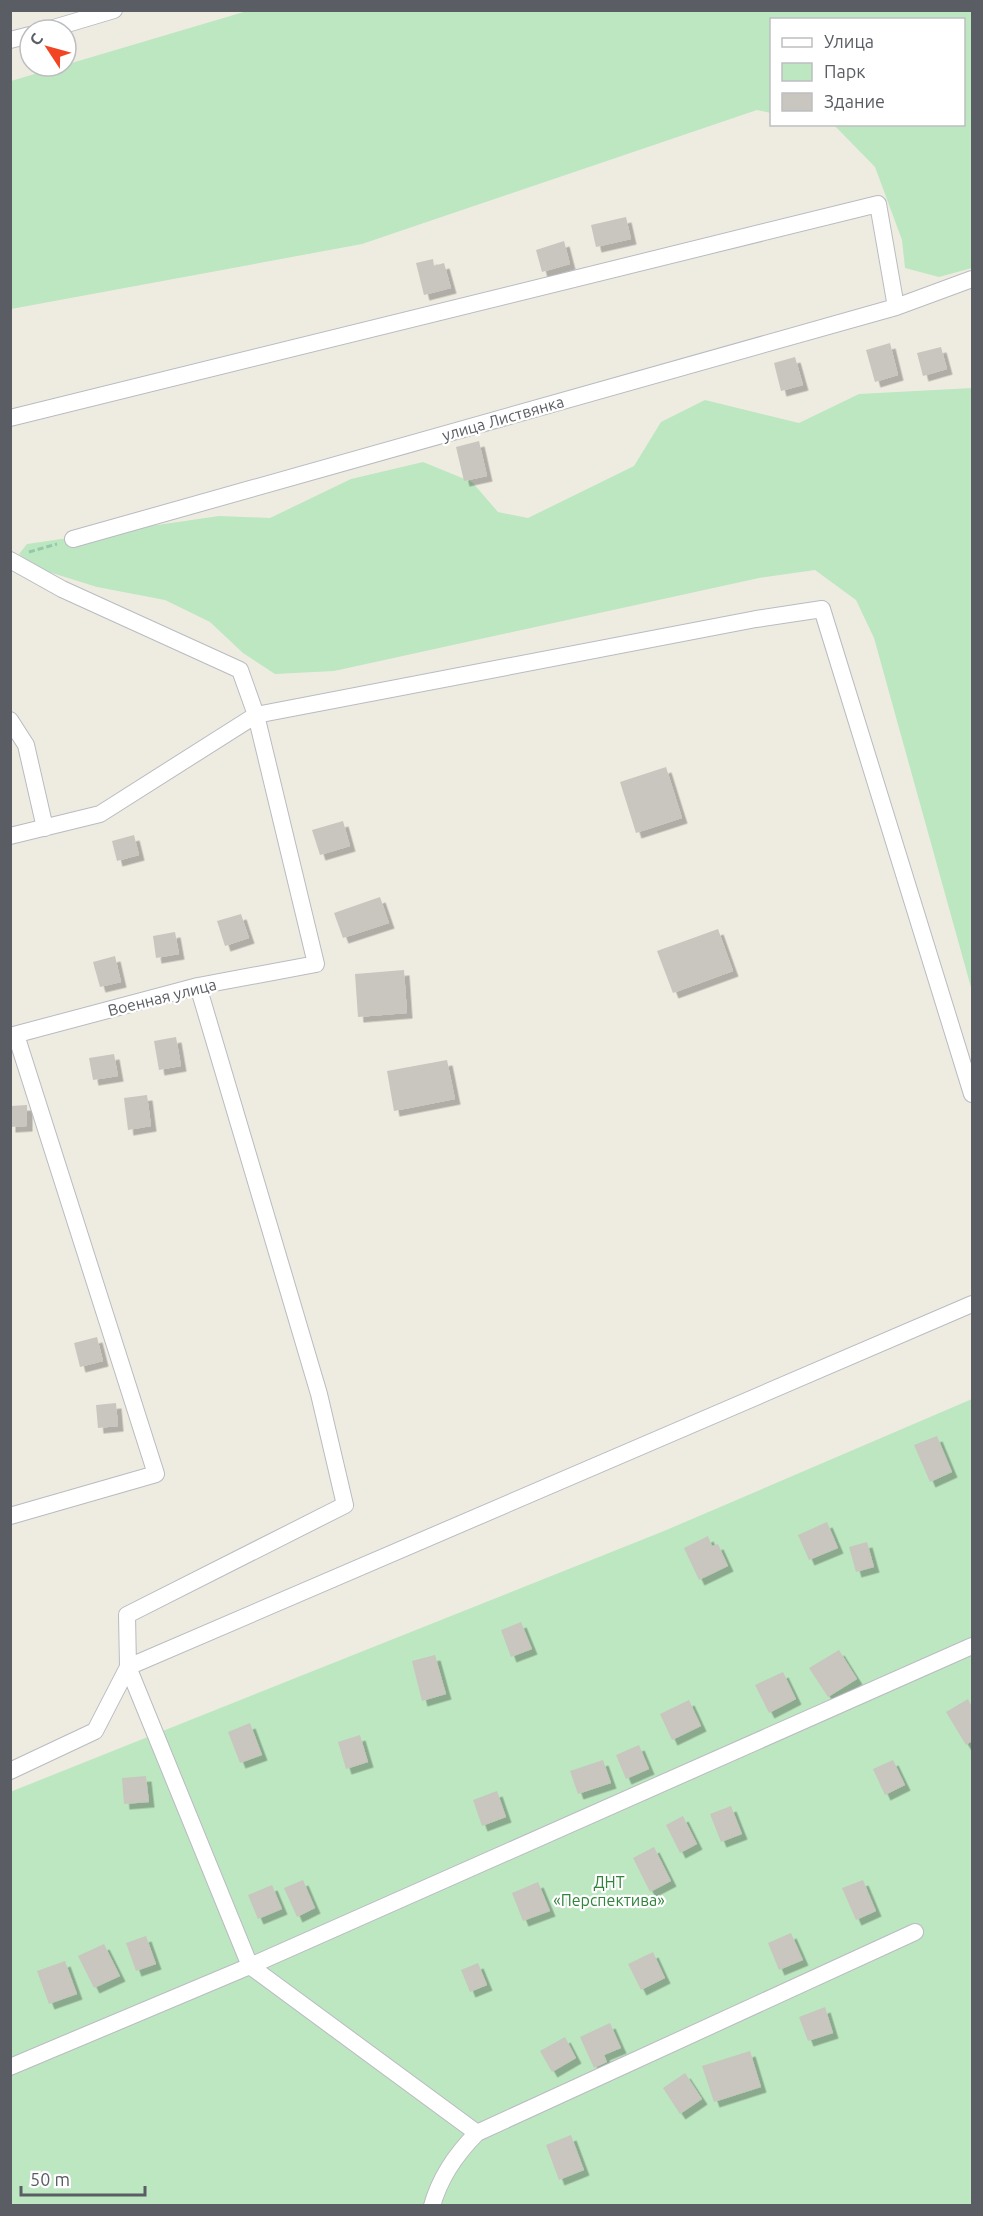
<svg xmlns="http://www.w3.org/2000/svg" width="983" height="2216" font-family="Ubuntu,sans-serif">
	<style>
		.green { fill: #bce7c0 }
		.building { fill: #c8c6be; filter: url(#shadow) }
		.lines { fill: none; stroke-linecap: round; stroke-linejoin: round }
		.minor-casing { stroke: #b9bbc1; stroke-width: 18 }
		.path { stroke: #95c8a8; stroke-width: 3; stroke-dasharray: 6 3; stroke-linecap: butt }
		.minor { stroke: #fff; stroke-width: 16 }
		.labels { text-anchor: middle; dominant-baseline: central; stroke-width: 4.5; stroke-linejoin: round; paint-order: stroke }
		.street-label { font-size: 16px; fill: #5a5d63; stroke: #fff }
		.park-label { font-size: 16px; fill: #30843b; stroke: #fff }
	</style>
	<defs>
		<filter id="shadow"><feDropShadow dx="5.5" dy="5.5" stdDeviation="0" flood-color="#0004"/></filter>
	</defs>
	<rect width="100%" height="100%" fill="#eeece1"/>
	<!-- green -->
	<path class="green" d="M 247,11 L 972,11 L 972,268 L 939,277 L 905,268 L 902,240 L 875,167 L 834,125 L 830,125 L 964,124 L 964,20 L 772,20 L 771,113 L 757,110 L 362,244 L 11,309 L 11,81 Z
		M 972,388 L 972,991 L 874,638 L 856,600 L 815,570 L 759,578 L 334,671 L 275,674 L 243,653 L 210,622 L 165,600 L 97,587 L 36,568 L 19,554 L 27,544 L 219,516 L 270,518 L 351,479 L 423,462 L 472,482 L 498,512 L 528,518 L 634,466 L 661,422 L 705,400 L 799,423 L 859,394 Z
		M 972,1399 L 972,2205 L 11,2205 L 10,1792 L 664,1531 Z"/>
	<!-- building -->
	<path class="building" d="M 626,217 L 631,239 L 596,247 L 591,225 Z
		M 564,241 L 570,264 L 542,272 L 536,250 Z
		M 433,259 L 434,266 L 444,263 L 451,288 L 424,295 L 416,263 Z
		M 890,343 L 898,375 L 875,382 L 866,350 Z
		M 941,347 L 947,369 L 923,376 L 917,353 Z
		M 795,357 L 803,385 L 781,391 L 774,363 Z
		M 479,441 L 487,476 L 464,481 L 456,447 Z
		M 666,767 L 682,818 L 636,833 L 620,782 Z
		M 343,821 L 350,846 L 320,855 L 312,830 Z
		M 134,835 L 139,855 L 117,861 L 112,841 Z
		M 380,897 L 389,923 L 343,938 L 334,913 Z
		M 241,914 L 249,938 L 225,946 L 217,921 Z
		M 718,929 L 733,971 L 673,993 L 657,951 Z
		M 175,932 L 179,954 L 156,958 L 153,936 Z
		M 115,956 L 121,982 L 100,987 L 93,962 Z
		M 404,970 L 407,1013 L 358,1017 L 355,974 Z
		M 176,1037 L 181,1066 L 159,1070 L 154,1041 Z
		M 114,1054 L 118,1076 L 93,1080 L 89,1058 Z
		M 447,1060 L 455,1099 L 394,1111 L 387,1071 Z
		M 147,1095 L 151,1126 L 128,1130 L 124,1098 Z
		M 27,1105 L 27,1126 L 10,1127 L 10,1106 Z
		M 97,1337 L 103,1361 L 80,1367 L 74,1343 Z
		M 116,1403 L 118,1426 L 98,1428 L 96,1405 Z
		M 937,1436 L 952,1472 L 930,1482 L 914,1445 Z
		M 827,1522 L 838,1548 L 809,1560 L 798,1535 Z
		M 708,1536 L 712,1546 L 718,1544 L 728,1566 L 699,1580 L 684,1548 Z
		M 867,1542 L 874,1567 L 856,1572 L 849,1547 Z
		M 521,1622 L 532,1649 L 511,1657 L 501,1630 Z
		M 839,1650 L 857,1679 L 828,1697 L 809,1668 Z
		M 435,1655 L 446,1694 L 422,1701 L 412,1661 Z
		M 783,1672 L 796,1699 L 769,1713 L 755,1685 Z
		M 968,1699 L 972,1707 L 972,1741 L 966,1745 L 946,1712 Z
		M 689,1700 L 701,1726 L 672,1740 L 660,1714 Z
		M 250,1723 L 262,1755 L 240,1763 L 228,1732 Z
		M 360,1735 L 368,1762 L 346,1769 L 338,1742 Z
		M 639,1745 L 649,1769 L 626,1779 L 616,1755 Z
		M 603,1760 L 611,1783 L 578,1794 L 570,1771 Z
		M 893,1760 L 905,1785 L 885,1795 L 873,1769 Z
		M 146,1776 L 149,1802 L 124,1804 L 122,1778 Z
		M 497,1791 L 506,1817 L 482,1826 L 473,1800 Z
		M 731,1806 L 742,1834 L 721,1842 L 710,1814 Z
		M 683,1816 L 697,1844 L 680,1853 L 666,1825 Z
		M 654,1847 L 671,1881 L 650,1892 L 633,1858 Z
		M 303,1880 L 315,1908 L 297,1917 L 284,1888 Z
		M 863,1880 L 876,1911 L 856,1920 L 842,1888 Z
		M 538,1882 L 550,1911 L 523,1921 L 512,1893 Z
		M 272,1885 L 282,1909 L 258,1919 L 248,1895 Z
		M 791,1933 L 803,1960 L 779,1970 L 768,1943 Z
		M 146,1936 L 156,1964 L 136,1971 L 126,1943 Z
		M 104,1944 L 120,1976 L 94,1988 L 78,1956 Z
		M 653,1952 L 665,1978 L 641,1990 L 628,1964 Z
		M 65,1961 L 77,1994 L 49,2004 L 37,1971 Z
		M 478,1963 L 487,1985 L 470,1992 L 461,1970 Z
		M 825,2007 L 833,2033 L 808,2041 L 799,2017 Z
		M 610,2023 L 621,2048 L 604,2055 L 607,2062 L 594,2068 L 580,2037 Z
		M 565,2037 L 576,2058 L 552,2072 L 540,2051 Z
		M 750,2051 L 761,2087 L 714,2102 L 702,2066 Z
		M 685,2073 L 702,2099 L 680,2114 L 663,2088 Z
		M 571,2135 L 584,2170 L 559,2180 L 546,2145 Z"/>
	<g class="lines">
		<!-- minor casing -->
		<g class="minor-casing">
			<path id="minor" d="M 47,30 L 114,10
				M 10,40 L 30,35
				M 896,307 L 972,279
				M 10,418 L 878,204 L 896,307 L 73,539
				M 10,560 L 62,589 L 240,670 L 256,715 L 316,964 L 198,986 L 10,1036
				M 10,720 L 26,745 L 45,828
				M 10,836 L 100,814 L 256,715 L 756,619 L 822,609 L 972,1094
				M 198,986 L 319,1394 L 345,1505 L 127,1615 L 128,1667 L 250,1966 L 477,2133
				M 10,1516 L 156,1474 L 16,1035
				M 10,1771 L 95,1731 L 128,1667 L 972,1304
				M 10,2067 L 250,1966 L 972,1646
				M 432,2206 C 440,2177 456,2154 477,2133 L 915,1932"/>
		</g>
		<!-- path -->
		<path class="path" d="M 29,552 L 57,544"/>
		<!-- minor -->
		<use href="#minor" class="minor"/>
	</g>
	<g class="labels">
		<!-- street labels -->
		<g class="street-label">
			<text transform="translate(503 418) rotate(-16)">улица Листвянка</text>
			<text transform="translate(162 997) rotate(-14)">Военная улица</text>
		</g>
		<!-- park labels -->
		<g class="park-label">
			<text x="609" y="1882">ДНТ<tspan x="609" dy="18">«Перспектива»</tspan></text>
		</g>
	</g>
	<!-- border -->
	<rect width="983" height="2216" fill="none" stroke="#5a5d63" stroke-width="24"/>
	<!-- legend -->
	<rect x="770" y="18" width="195" height="108" fill="#ffffff" stroke="#bdbec1" stroke-width="1.5"/>
	<rect x="782" y="38" width="30" height="9" fill="#ffffff" stroke="#bdbec1" stroke-width="1.5"/>
	<text x="824" y="48" font-size="18" fill="#5a5d63">Улица</text>
	<rect x="782" y="63" width="30" height="18" fill="#bce7c0" stroke="#bdbec1" stroke-width="1.5"/>
	<text x="824" y="78" font-size="18" fill="#5a5d63">Парк</text>
	<rect x="782" y="93" width="30" height="18" fill="#c8c6be" stroke="#bdbec1" stroke-width="1.5"/>
	<text x="824" y="108" font-size="18" fill="#5a5d63">Здание</text>
	<!-- north arrow -->
	<g transform="translate(48 48) rotate(306)"><circle r="28" fill="#ffffff" stroke="#bdbec1" stroke-width="1.5"/>
	<path d="M0-4.5L10 22L0 15L-10 22Z" fill="#f14524"/>
	<text y="-9" font-size="16" font-weight="bold" text-anchor="middle" fill="#5a5d63">С</text>
	</g>
	<!-- scale -->
	<path d="M21 2186v9h124v-9" fill="none" stroke="#5a5d63" stroke-width="3"/>
	<text x="30" y="2186" font-size="18" fill="#5a5d63" stroke="#ffffff" stroke-width="4.5" paint-order="stroke">50 m</text>
</svg>
